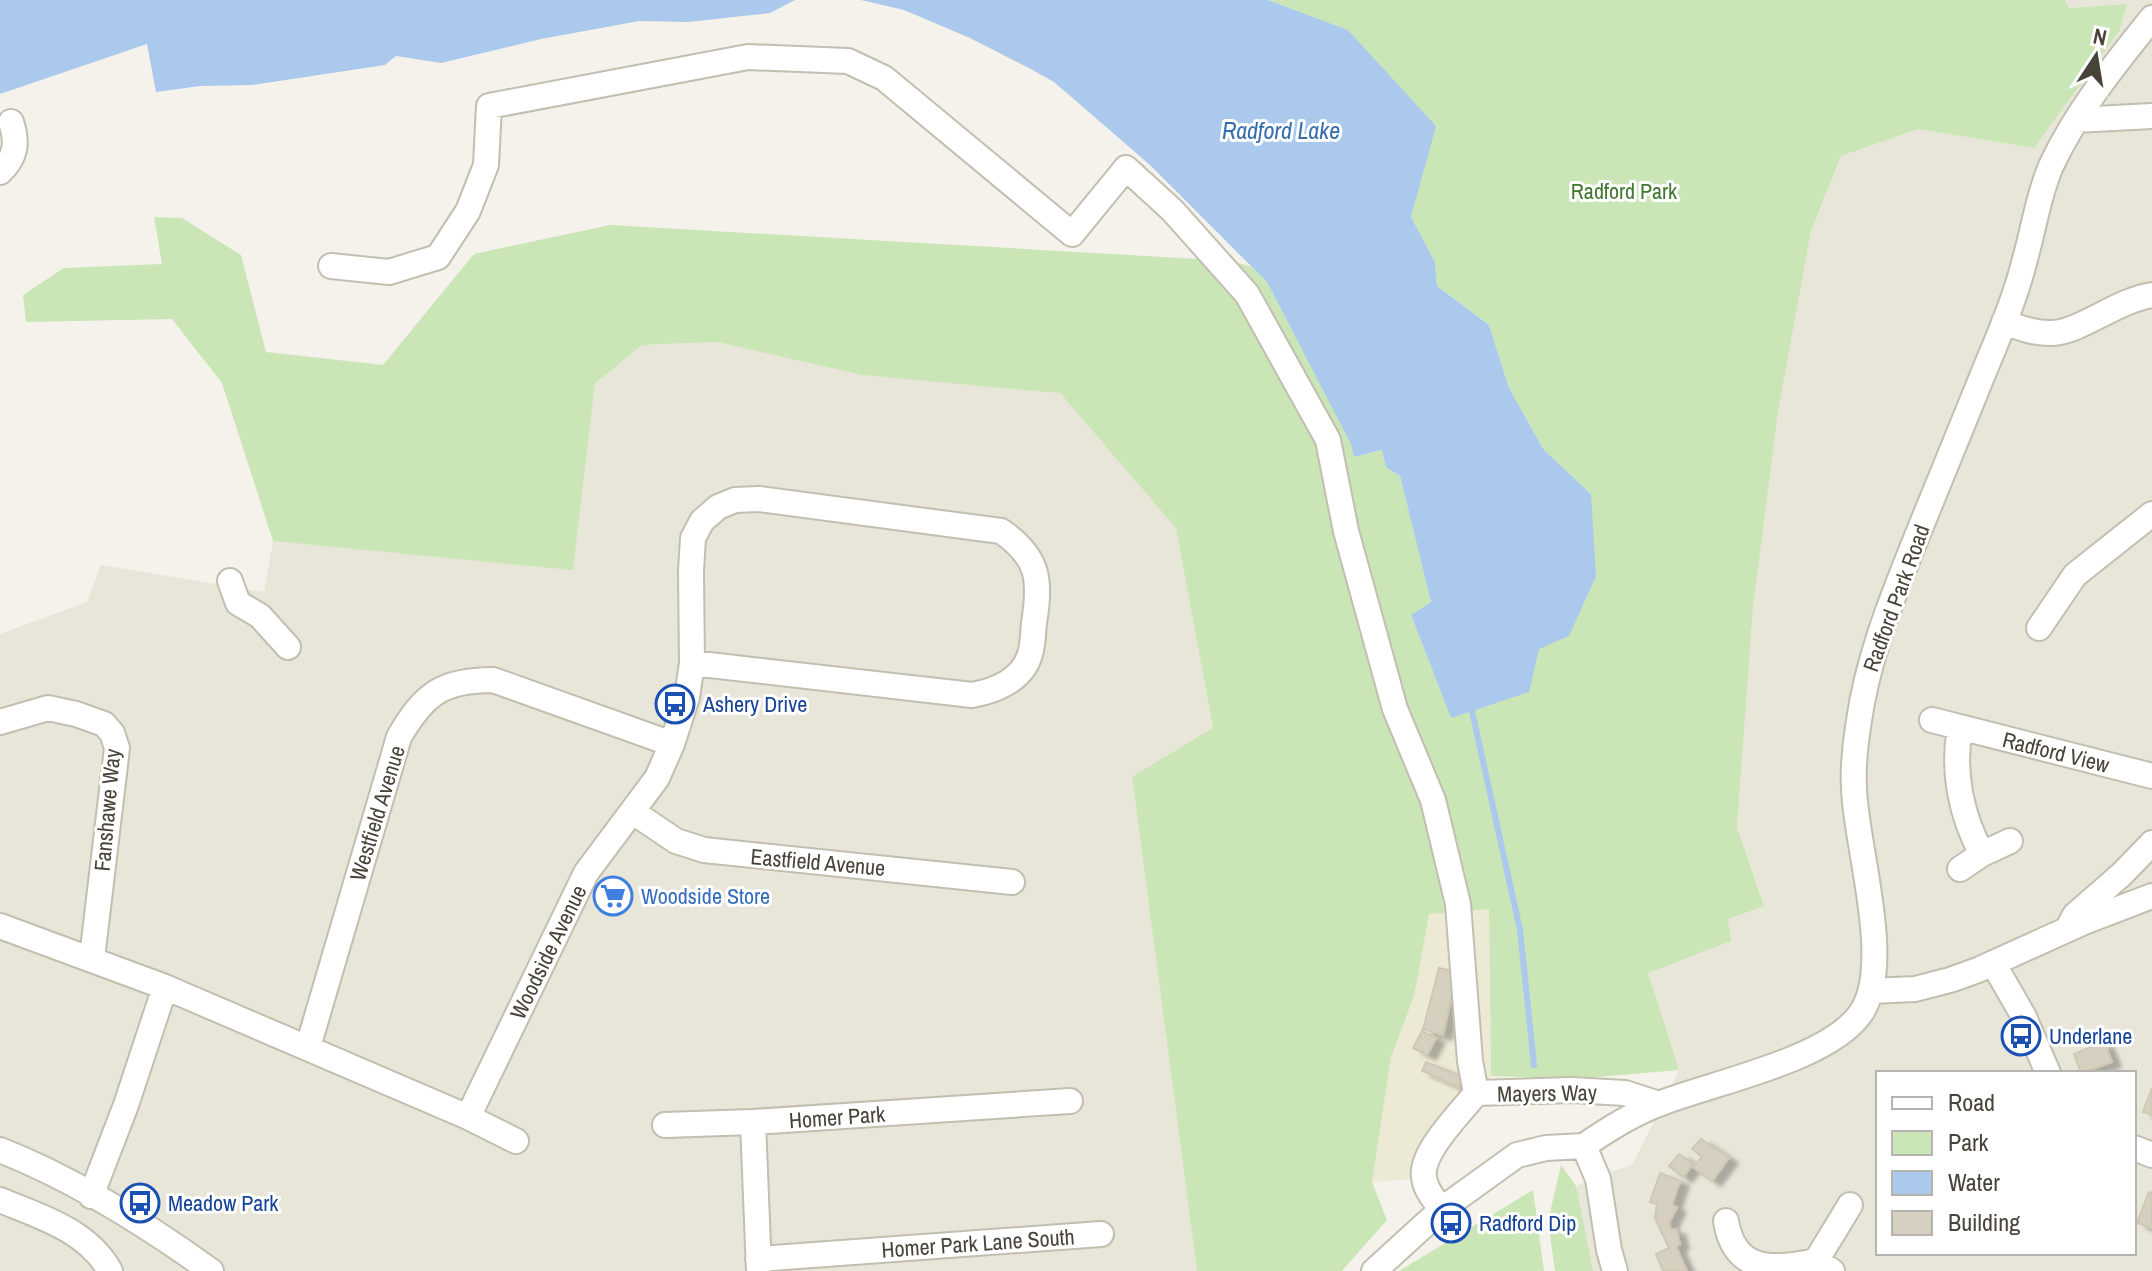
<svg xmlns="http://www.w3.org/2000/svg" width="2152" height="1271" font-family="'Archivo Narrow',sans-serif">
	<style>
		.residential { fill: #e8e5d9; fill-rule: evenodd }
		.education { fill: #ece9d5 }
		.green { fill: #cae5b6 }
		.water { fill: #abc9ec }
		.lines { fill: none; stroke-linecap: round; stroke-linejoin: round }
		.stream { stroke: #abc9ec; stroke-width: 6 }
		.building { fill: #d5d0c0; stroke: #cfc8b4; stroke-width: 2; filter: url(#shadow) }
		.minor-casing { stroke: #c2beb0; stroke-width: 28 }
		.minor { stroke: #fff; stroke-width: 24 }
		.labels { text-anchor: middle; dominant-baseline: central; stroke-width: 6; stroke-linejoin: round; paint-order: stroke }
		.park-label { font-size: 22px; fill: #41772f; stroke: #fff }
		.street-label { font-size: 22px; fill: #484439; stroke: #fff }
		.transit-label { font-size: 22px; fill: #164399; stroke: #fff; text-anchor: start }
		.shop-label { font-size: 22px; fill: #366cbe; stroke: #fff; text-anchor: start }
		.water-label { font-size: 24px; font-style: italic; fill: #386dae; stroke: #fff }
	</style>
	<defs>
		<filter id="shadow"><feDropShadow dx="9" dy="5" stdDeviation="2" flood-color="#0004"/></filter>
	</defs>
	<rect width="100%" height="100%" fill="#f4f2ea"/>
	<!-- residential -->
	<path class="residential" d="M 2065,0 L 2152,0 L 2152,1271 L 1593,1271 L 1582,1232 L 1576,1186 L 1633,1164 L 1679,1070 L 1647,973 L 1730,941 L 1728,919 L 1764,905 L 1737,827 L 1753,608 L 1778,412 L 1811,231 L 1841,156 L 1918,129 L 2034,148 L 2126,4 L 2069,8 ZM 1878,1073 L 2134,1073 L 2134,1253 L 1878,1253 Z
		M 717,342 L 862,375 L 1059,392 L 1176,527 L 1213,729 L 1132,778 L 1197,1271 L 0,1271 L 0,634 L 87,602 L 101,565 L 264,592 L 273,541 L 573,569 L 595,382 L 642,345 Z"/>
	<!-- education -->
	<path class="education" d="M 1489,908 L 1491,1093 L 1476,1093 L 1424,1178 L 1372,1182 L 1391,1057 L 1414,996 L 1428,914 Z"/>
	<!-- green -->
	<path class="green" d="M 1268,0 L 2065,0 L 2069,8 L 2127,4 L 2119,31 L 2034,148 L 1918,129 L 1841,156 L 1811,231 L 1778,412 L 1753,608 L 1737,827 L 1764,906 L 1728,919 L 1731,941 L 1648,973 L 1679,1070 L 1573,1079 L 1491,1076 L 1489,909 L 1429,914 L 1414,996 L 1391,1057 L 1372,1182 L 1387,1220 L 1342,1271 L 1197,1271 L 1132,777 L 1213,728 L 1176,528 L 1060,393 L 862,375 L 717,342 L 642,345 L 595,383 L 573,570 L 273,541 L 222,383 L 172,319 L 26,322 L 23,295 L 64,268 L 162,264 L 154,217 L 182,218 L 241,255 L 266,352 L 383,365 L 474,254 L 610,225 L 1232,261 L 1252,267 L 1267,282 L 1352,444 L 1354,457 L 1383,450 L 1386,467 L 1400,476 L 1431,602 L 1411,615 L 1451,718 L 1539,649 L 1591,494 L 1544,450 L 1509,388 L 1489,325 L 1437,286 L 1435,262 L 1411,217 L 1435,126 L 1348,30 Z
		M 1561,1165 L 1576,1186 L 1593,1271 L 1555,1271 L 1548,1221 Z
		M 1533,1190 L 1544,1271 L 1399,1271 Z"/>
	<!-- water -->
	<path class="water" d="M 0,0 L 795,0 L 770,13 L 688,22 L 639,21 L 541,39 L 441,63 L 396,56 L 385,65 L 253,85 L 200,86 L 156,92 L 147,44 L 0,94 Z
		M 861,0 L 1268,0 L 1348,30 L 1436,126 L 1411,217 L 1435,262 L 1437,286 L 1489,325 L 1509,388 L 1544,450 L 1591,494 L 1596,576 L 1569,636 L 1539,649 L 1529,692 L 1451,718 L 1411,615 L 1431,602 L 1400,476 L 1386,467 L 1382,450 L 1354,457 L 1351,444 L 1267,282 L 1150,165 L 1054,82 L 1029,68 L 970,38 L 904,10 Z"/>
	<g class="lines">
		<!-- stream -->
		<path class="stream" d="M 1472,711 L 1520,930 L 1534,1065"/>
	</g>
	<!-- building -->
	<path class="building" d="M 1439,968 L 1457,972 L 1443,1035 L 1423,1029 Z
		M 1422,1031 L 1436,1038 L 1427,1055 L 1413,1048 Z
		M 2104,1042 L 2112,1062 L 2081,1073 L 2074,1054 Z
		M 1426,1062 L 1464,1077 L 1459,1087 L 1422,1071 Z
		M 2152,1088 L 2152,1115 L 2143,1112 Z
		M 1701,1139 L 1729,1158 L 1712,1181 L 1693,1167 L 1702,1157 L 1692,1149 Z
		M 1679,1154 L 1693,1164 L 1683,1177 L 1669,1166 Z
		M 1660,1173 L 1680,1181 L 1672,1205 L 1677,1207 L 1669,1223 L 1671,1230 L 1676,1229 L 1680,1244 L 1676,1247 L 1687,1271 L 1663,1271 L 1656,1254 L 1669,1248 L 1655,1218 L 1657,1204 L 1650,1202 Z
		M 2149,1192 L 2152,1193 L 2152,1228 L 2137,1223 Z"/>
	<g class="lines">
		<!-- minor casing -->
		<g class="minor-casing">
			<path id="minor" d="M 2076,120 L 2152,116
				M 0,172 C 16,157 18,143 11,122
				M 331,266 L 389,272 L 438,257 L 468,211 L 486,165 L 489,106 L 748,57 L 848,61 L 884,78 L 1072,234 L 1126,168 L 1172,210 L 1247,294 L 1328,440 L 1346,531 L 1395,709 L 1433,800 L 1458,904 L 1470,1061 L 1476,1093
				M 2004,322 C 2020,328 2036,334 2053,333 C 2082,331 2118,300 2152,295
				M 230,581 L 238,603 L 260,616 L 288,647
				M 2039,628 L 2075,575 L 2152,514
				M 1932,720 L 2152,776
				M 0,722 L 48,708 L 76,714 L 104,724 L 112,733 L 117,748 L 92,958
				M 1960,728 C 1952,771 1961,816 1982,854 L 1960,869
				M 633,812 L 676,841 L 704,850 L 1012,882
				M 1982,854 L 2010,841
				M 0,926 L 165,987 L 468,1117 L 516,1141
				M 2069,926 L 2075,915 L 2122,874 L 2152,843
				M 1993,963 L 2024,1017 L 2048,1073
				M 1872,991 L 1915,989 L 1950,980 L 1978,970 L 2084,922 L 2152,896
				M 308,1047 L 399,737 C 424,694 442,680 493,680 L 672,744
				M 468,1117 L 586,873 L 657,778 L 672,744 L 687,697 L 692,663 L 691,571 L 693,538 L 702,521 L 718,507 L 735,500 L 759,499 L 1001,531 C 1039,557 1041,580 1034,623 C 1033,633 1033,645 1030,654 C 1023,680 995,691 972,695 L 692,663
				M 665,1125 L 753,1122
				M 1584,1146 C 1608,1129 1629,1116 1656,1105 C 1710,1083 1828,1061 1861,1013 C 1894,964 1856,847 1854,789 C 1853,769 1855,746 1858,727 C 1867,659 1892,598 1917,536 C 1937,487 1957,438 1977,389 C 1994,346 2014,304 2025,259 C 2034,228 2038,196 2051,166 C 2076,112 2115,64 2152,18
				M 1584,1146 L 1598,1179 L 1609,1250 L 1615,1271
				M 2134,1148 L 2152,1155
				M 0,1150 C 74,1179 147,1225 211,1271
				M 91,1196 L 126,1105 L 165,987
				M 0,1200 C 41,1217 87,1230 110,1271
				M 1442,1209 C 1434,1200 1425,1189 1424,1177 C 1420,1152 1461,1113 1476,1093 L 1572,1090 L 1625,1093 L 1659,1104
				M 1726,1221 C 1734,1271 1770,1271 1816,1261 L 1832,1271
				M 758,1259 L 1101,1234
				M 1816,1261 L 1850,1205
				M 759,1271 L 753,1122 L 1070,1101
				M 1374,1271 L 1442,1209 L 1517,1155 L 1546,1148 L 1584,1146"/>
		</g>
		<!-- minor -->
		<use href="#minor" class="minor"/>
	</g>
	<!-- icons -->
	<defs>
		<g id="bus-ring" transform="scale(2)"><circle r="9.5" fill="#fff" stroke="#1a4fb4" stroke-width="1.5"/><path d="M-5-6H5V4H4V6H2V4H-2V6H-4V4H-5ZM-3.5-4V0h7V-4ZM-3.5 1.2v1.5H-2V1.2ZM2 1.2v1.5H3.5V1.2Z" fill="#1a4fb4"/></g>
		<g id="supermarket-ring" transform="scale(2)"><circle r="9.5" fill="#fff" stroke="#3f7fe0" stroke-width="1.5"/><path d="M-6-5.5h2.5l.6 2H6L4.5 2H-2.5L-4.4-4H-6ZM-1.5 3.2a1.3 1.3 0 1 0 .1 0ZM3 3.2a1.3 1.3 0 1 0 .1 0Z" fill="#3f7fe0"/></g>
	</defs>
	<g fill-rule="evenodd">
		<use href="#bus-ring" x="675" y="704"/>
		<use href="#supermarket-ring" x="613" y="896"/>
		<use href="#bus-ring" x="2021" y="1036"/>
		<use href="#bus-ring" x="140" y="1203"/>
		<use href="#bus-ring" x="1451" y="1223"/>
	</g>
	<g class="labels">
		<!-- park labels -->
		<g class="park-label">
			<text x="1624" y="191">Radford Park</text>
		</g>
		<!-- street labels -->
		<g class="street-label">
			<text transform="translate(1896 598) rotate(-70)">Radford Park Road</text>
			<text transform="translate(2056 752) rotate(14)">Radford View</text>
			<text transform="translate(107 810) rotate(-85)">Fanshawe Way</text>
			<text transform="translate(377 813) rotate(-73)">Westfield Avenue</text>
			<text transform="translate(818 862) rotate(5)">Eastfield Avenue</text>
			<text transform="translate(548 952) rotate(-64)">Woodside Avenue</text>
			<text transform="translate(1547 1093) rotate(-1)">Mayers Way</text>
			<text transform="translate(837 1117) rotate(-4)">Homer Park</text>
			<text transform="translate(978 1243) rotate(-4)">Homer Park Lane South</text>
		</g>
		<!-- transit labels -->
		<g class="transit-label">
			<text x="703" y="704">Ashery Drive</text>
			<text x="2049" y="1036">Underlane</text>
			<text x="168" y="1203">Meadow Park</text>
			<text x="1479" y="1223">Radford Dip</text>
		</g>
		<!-- shop labels -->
		<g class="shop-label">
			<text x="641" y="896">Woodside Store</text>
		</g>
		<!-- water labels -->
		<g class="water-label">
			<text x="1281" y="130">Radford Lake</text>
		</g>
	</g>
	<!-- legend -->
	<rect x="1876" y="1071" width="260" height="184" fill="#ffffff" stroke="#b6b4b0" stroke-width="2"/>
	<rect x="1892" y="1097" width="40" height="12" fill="#ffffff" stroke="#b6b4b0" stroke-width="2"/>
	<text x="1948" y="1111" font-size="24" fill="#484439">Road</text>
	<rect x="1892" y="1131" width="40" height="24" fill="#cae5b6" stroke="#b6b4b0" stroke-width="2"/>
	<text x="1948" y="1151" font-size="24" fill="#484439">Park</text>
	<rect x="1892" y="1171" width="40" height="24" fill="#abc9ec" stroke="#b6b4b0" stroke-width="2"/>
	<text x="1948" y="1191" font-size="24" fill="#484439">Water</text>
	<rect x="1892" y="1211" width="40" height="24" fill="#d5d0c0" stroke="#b6b4b0" stroke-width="2"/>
	<text x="1948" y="1231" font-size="24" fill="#484439">Building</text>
	<!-- north arrow -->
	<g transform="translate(2096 56) rotate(12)" stroke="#ffffff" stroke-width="6" paint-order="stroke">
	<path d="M0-6L14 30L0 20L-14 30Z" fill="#484439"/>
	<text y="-12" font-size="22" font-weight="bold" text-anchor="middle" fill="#484439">N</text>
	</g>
</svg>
